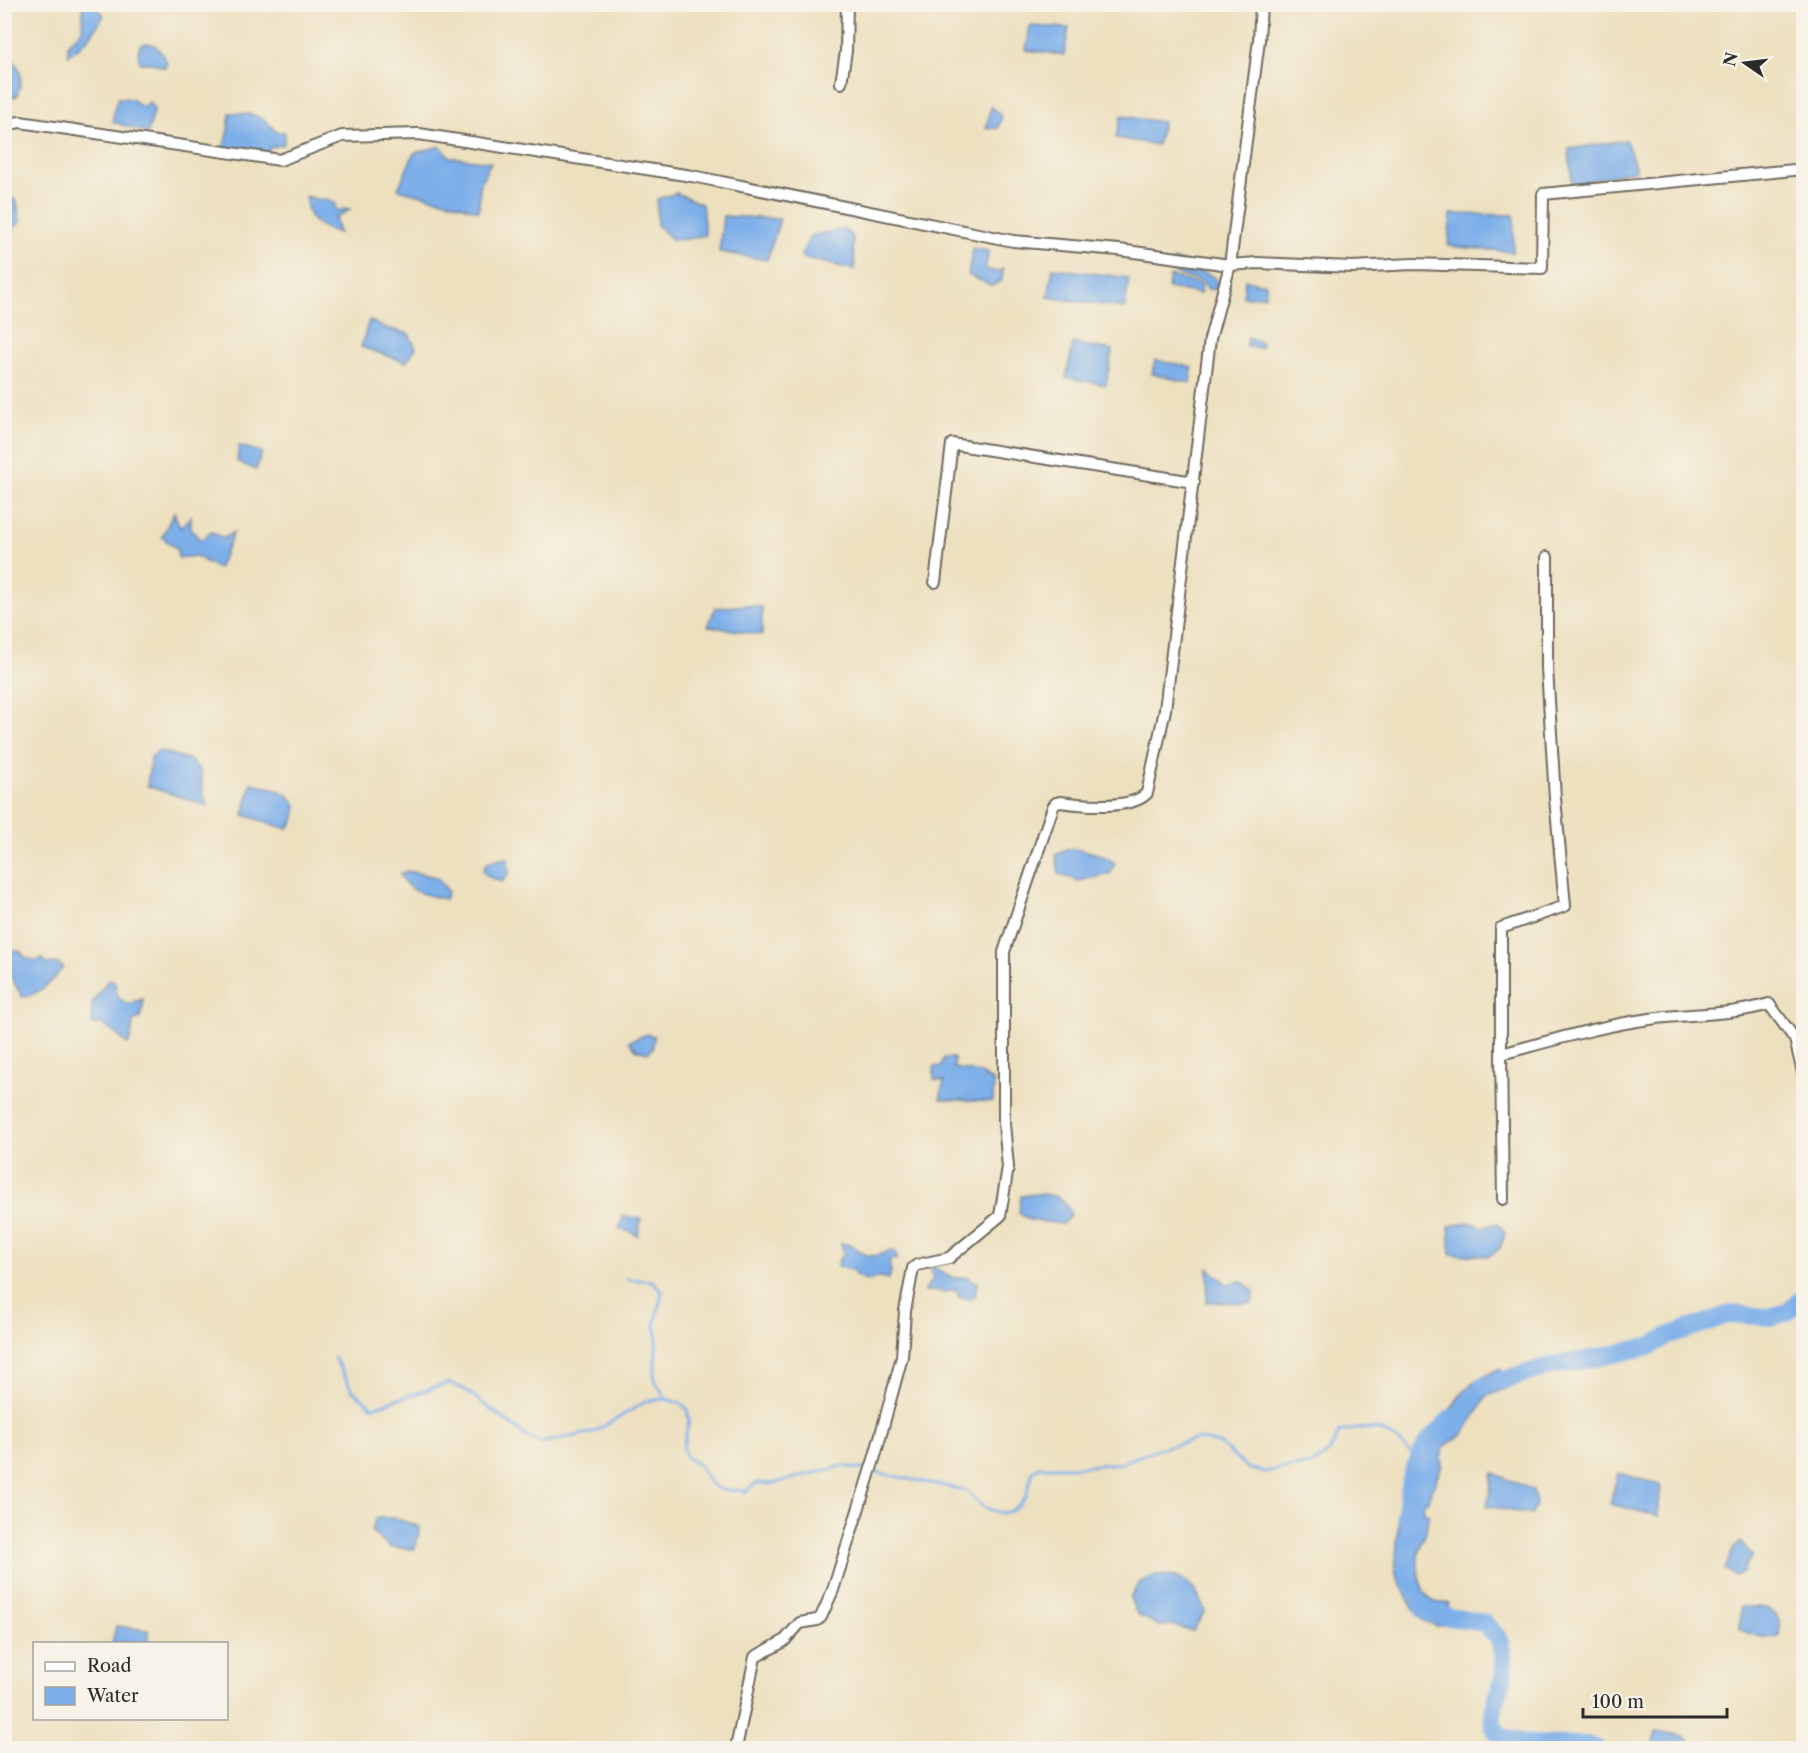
<svg xmlns="http://www.w3.org/2000/svg" width="1808" height="1753" font-family="'Libre Caslon Text',serif">
	<style>
		.water { fill: #7dafe9; stroke: #546d8a; stroke-width: 1.5 }
		.lines { fill: none; stroke-linecap: round; stroke-linejoin: round }
		.stream { stroke: #7dafe9; stroke-width: 3 }
		.river { stroke: #7dafe9; stroke-width: 18 }
		.minor-casing { stroke: #6f6a5f; stroke-width: 14 }
		.minor { stroke: #fff; stroke-width: 10 }
	</style>
	<rect width="100%" height="100%" fill="#f7f3e8"/>
	<filter id="ink" filterUnits="userSpaceOnUse"><feTurbulence type="fractalNoise" baseFrequency=".0167" numOctaves="2"/><feDisplacementMap in="SourceGraphic" scale="12" xChannelSelector="R" yChannelSelector="G"/><feConvolveMatrix kernelMatrix="1 2 1 2 8 2 1 2 1" color-interpolation-filters="sRGB"/></filter>
	<filter id="wash" filterUnits="userSpaceOnUse"><feTurbulence type="fractalNoise" baseFrequency=".008" numOctaves="4" result="noise"/><feDisplacementMap in="SourceGraphic" scale="24" xChannelSelector="R" yChannelSelector="G"/><feGaussianBlur stdDeviation="1.35" result="paint"/><feColorMatrix in="noise" values="0 0 0 0 0 0 0 0 0 0 0 0 0 0 0 0 0 1.4 0 .05"/><feComposite in="paint" operator="in"/></filter>
	<g filter="url(#wash)">
		<rect width="100%" height="100%" fill="#ede0bf"/>
		<!-- water -->
		<path class="water" d="M 80,5 L 95,5 L 104,15 C 94,32 85,45 68,55 L 68,44 L 82,30 L 83,8 Z
			M 1030,26 L 1069,28 L 1064,55 L 1026,50 Z
			M 147,43 C 159,45 161,53 167,62 L 165,68 L 153,63 L 140,63 L 138,53 L 140,45 Z
			M 5,52 C 22,68 24,73 17,96 L 5,100 Z
			M 118,98 L 132,99 L 142,107 L 150,102 L 154,110 L 148,133 L 113,122 L 114,109 Z
			M 991,106 L 1002,117 L 998,128 L 986,129 Z
			M 230,113 C 251,113 264,115 276,132 L 285,132 L 284,144 L 269,148 L 268,158 L 222,151 L 227,137 Z
			M 1121,116 L 1163,122 L 1157,145 L 1116,138 Z
			M 1626,140 L 1636,170 L 1572,185 L 1569,149 Z
			M 440,146 L 450,157 L 491,162 L 480,184 L 479,211 L 454,203 L 398,189 L 414,153 Z
			M 5,190 L 17,202 L 20,222 L 10,233 L 5,232 Z
			M 676,193 L 702,204 L 705,235 L 689,239 L 673,240 L 657,225 L 657,199 Z
			M 306,196 L 320,200 L 327,199 L 336,204 L 335,210 L 351,209 L 335,218 L 339,233 C 316,226 306,221 306,196 Z
			M 1451,214 L 1514,215 L 1513,252 L 1448,246 Z
			M 723,216 L 780,219 L 767,260 L 719,252 Z
			M 844,229 L 853,238 C 851,249 857,260 854,270 L 802,257 L 801,255 L 810,236 Z
			M 973,248 L 989,251 L 985,269 L 997,272 L 1003,269 L 1002,280 L 992,286 L 968,275 Z
			M 1175,260 L 1185,262 L 1188,272 C 1200,269 1209,273 1218,281 L 1215,290 L 1208,289 L 1203,282 L 1176,274 L 1170,263 Z
			M 1053,268 L 1129,278 L 1125,308 L 1048,297 Z
			M 1170,276 L 1202,285 L 1200,294 L 1168,288 Z
			M 1245,280 L 1266,284 L 1265,296 L 1243,297 Z
			M 369,320 L 382,327 L 409,334 L 416,348 L 406,362 L 361,347 Z
			M 1248,337 L 1262,343 L 1261,348 L 1246,347 Z
			M 1073,343 L 1112,350 L 1106,385 L 1066,378 Z
			M 1155,360 L 1192,367 L 1191,383 L 1152,374 Z
			M 239,446 L 262,452 L 256,470 L 237,461 Z
			M 174,512 L 180,528 L 191,516 L 191,530 L 201,540 L 211,532 L 224,538 L 234,532 L 218,569 L 196,556 L 178,558 L 177,549 L 162,537 Z
			M 746,605 L 762,607 L 762,635 L 708,626 L 715,608 Z
			M 158,751 C 170,752 177,758 189,759 L 201,772 L 203,794 L 208,806 L 147,786 L 151,757 Z
			M 251,783 C 266,786 299,792 296,812 C 295,819 293,825 287,829 L 244,815 Z
			M 1066,849 C 1084,849 1100,852 1115,863 L 1110,874 L 1078,881 L 1059,874 L 1056,855 Z
			M 508,858 L 509,874 L 502,882 L 489,877 L 483,871 L 487,862 Z
			M 407,871 L 436,877 L 448,891 L 445,899 C 425,894 408,894 400,874 Z
			M 4,945 L 10,950 L 20,951 L 26,958 L 37,961 L 41,958 L 46,964 L 56,963 L 63,967 C 54,980 38,996 22,997 L 10,975 L 5,975 Z
			M 108,980 L 114,981 L 118,997 L 127,1004 L 143,999 L 143,1006 L 140,1018 L 133,1021 L 131,1038 L 128,1044 L 103,1024 L 92,1024 L 92,1003 Z
			M 647,1034 L 654,1036 L 653,1048 L 648,1053 L 637,1050 L 629,1041 Z
			M 944,1058 L 954,1058 L 954,1068 L 980,1073 L 994,1082 L 993,1102 L 940,1099 L 944,1081 L 934,1080 L 934,1067 L 941,1066 Z
			M 1037,1194 C 1055,1194 1065,1197 1071,1215 L 1062,1224 L 1030,1220 L 1019,1213 L 1021,1196 Z
			M 623,1216 L 641,1219 L 638,1236 L 631,1232 L 619,1229 Z
			M 1468,1222 L 1484,1227 L 1498,1223 L 1505,1233 L 1500,1248 L 1489,1256 L 1451,1254 L 1449,1226 Z
			M 841,1243 C 865,1245 858,1266 891,1250 L 896,1254 L 897,1259 L 889,1260 L 891,1272 L 889,1279 L 879,1277 L 868,1281 L 855,1275 L 853,1270 L 838,1267 L 839,1259 L 844,1254 Z
			M 933,1266 C 945,1274 953,1281 967,1277 L 977,1283 L 975,1296 L 968,1299 L 959,1297 L 957,1291 L 950,1290 L 944,1293 L 936,1290 L 925,1292 L 926,1288 L 933,1280 L 930,1270 Z
			M 1208,1268 L 1227,1284 L 1241,1281 L 1254,1291 L 1252,1303 L 1207,1302 Z
			M 1500,1368 L 1509,1387 L 1487,1396 L 1464,1433 L 1444,1447 L 1441,1457 L 1442,1465 L 1428,1500 L 1423,1504 L 1424,1511 L 1429,1515 C 1429,1529 1423,1538 1419,1551 C 1416,1566 1419,1595 1435,1602 C 1439,1603 1445,1603 1449,1603 L 1444,1625 L 1436,1626 L 1422,1620 L 1407,1598 L 1395,1572 L 1399,1514 L 1403,1500 L 1411,1489 L 1415,1473 L 1426,1448 L 1458,1398 L 1473,1382 Z
			M 1493,1473 L 1533,1490 L 1536,1504 L 1532,1515 L 1487,1506 Z
			M 1618,1473 L 1661,1485 L 1658,1516 L 1610,1504 Z
			M 376,1518 L 395,1518 L 420,1527 L 415,1549 L 390,1547 L 371,1531 Z
			M 1740,1542 L 1753,1556 L 1745,1566 L 1743,1573 L 1735,1576 L 1725,1569 L 1734,1548 Z
			M 1156,1575 C 1186,1575 1194,1584 1205,1611 L 1193,1631 L 1174,1625 L 1159,1626 L 1137,1614 L 1130,1598 L 1140,1582 Z
			M 1741,1607 C 1763,1606 1783,1607 1780,1635 C 1768,1642 1751,1634 1740,1629 Z
			M 116,1626 L 148,1630 L 148,1643 L 112,1643 Z
			M 1656,1731 C 1671,1736 1687,1730 1693,1748 L 1652,1748 Z"/>
		<g class="lines">
			<!-- stream -->
			<path class="stream" d="M 626,1279 L 653,1281 L 662,1292 L 655,1325 L 657,1336 L 654,1379 L 666,1399
				M 334,1357 L 352,1390 L 373,1407 L 449,1383 L 464,1389 L 526,1436 L 541,1443 L 594,1432 L 647,1401 L 666,1399 L 682,1404 L 687,1409 L 689,1421 L 683,1448 L 686,1457 L 699,1465 L 710,1483 L 718,1489 L 746,1491 L 757,1483 L 771,1484 L 843,1466 L 868,1470
				M 874,1472 L 965,1490 L 985,1508 L 1002,1513 L 1011,1511 L 1019,1505 L 1026,1496 L 1033,1471 L 1039,1467 L 1077,1467 L 1120,1463 L 1161,1448 L 1198,1439 L 1220,1444 L 1247,1468 L 1264,1472 L 1312,1464 L 1324,1457 L 1334,1444 L 1339,1432 C 1381,1422 1389,1432 1418,1460"/>
			<!-- river -->
			<path class="river" d="M 1482,1386 L 1555,1365 L 1582,1361 L 1650,1346 L 1666,1337 L 1730,1314 L 1770,1317 L 1788,1312 L 1804,1296
				M 1405,1517 L 1412,1474 L 1426,1444 L 1451,1418
				M 1424,1610 L 1431,1614 L 1485,1623 C 1489,1628 1494,1632 1498,1638 C 1502,1646 1505,1664 1504,1674 C 1501,1694 1477,1729 1509,1739 C 1533,1747 1562,1744 1587,1745 L 1596,1748"/>
		</g>
	</g>
	<g filter="url(#ink)">
		<g class="lines">
			<!-- minor casing -->
			<g class="minor-casing">
				<path id="minor" d="M 841,83 L 846,51 L 847,4
					M 4,125 L 20,122 L 280,160 L 342,136 L 419,134 L 692,176 L 1013,241 L 1119,250 L 1230,265 L 1257,263 L 1352,267 L 1413,264 L 1542,268 L 1543,194 L 1804,169
					M 1547,557 L 1547,668 L 1555,798 L 1565,906 L 1501,928 L 1501,1054 C 1550,1041 1599,1026 1650,1019 C 1690,1013 1730,1016 1769,1004 L 1795,1039 L 1804,1077
					M 935,582 L 952,444 L 1194,482
					M 1501,1054 L 1503,1199
					M 736,1748 L 755,1657 L 784,1641 L 800,1623 L 817,1620 L 821,1617 L 833,1590 L 875,1456 L 902,1357 L 905,1311 L 913,1268 L 917,1265 L 949,1258 L 1000,1216 L 1008,1167 L 1004,1124 L 1004,952 L 1053,807 L 1056,803 L 1060,802 C 1081,805 1132,810 1147,793 L 1165,710 L 1210,339 L 1230,265 L 1259,40 L 1261,4"/>
			</g>
			<!-- minor -->
			<use href="#minor" class="minor"/>
		</g>
	</g>
	<!-- margin -->
	<rect width="1808" height="1753" fill="none" stroke="#f7f3e8" stroke-width="24"/>
	<!-- legend -->
	<rect x="33" y="1642" width="195" height="78" fill="#f7f3e8" stroke="#a5a39c" stroke-width="1.5"/>
	<rect x="45" y="1662" width="30" height="9" fill="#ffffff" stroke="#a5a39c" stroke-width="1.5"/>
	<text x="87" y="1672" font-size="18" fill="#2b2b2b">Road</text>
	<rect x="45" y="1687" width="30" height="18" fill="#7dafe9" stroke="#a5a39c" stroke-width="1.5"/>
	<text x="87" y="1702" font-size="18" fill="#2b2b2b">Water</text>
	<!-- north arrow -->
	<g transform="translate(1745 63) rotate(284)" stroke="#f7f3e8" stroke-width="4.5" paint-order="stroke">
	<path d="M0-4.5L10 22L0 15L-10 22Z" fill="#2b2b2b"/>
	<text y="-9" font-size="16" font-weight="bold" text-anchor="middle" fill="#2b2b2b">N</text>
	</g>
	<!-- scale -->
	<path d="M1583 1708v9h144v-9" fill="none" stroke="#2b2b2b" stroke-width="3"/>
	<text x="1592" y="1708" font-size="18" fill="#2b2b2b" stroke="#f7f3e8" stroke-width="4.5" paint-order="stroke">100 m</text>
</svg>
